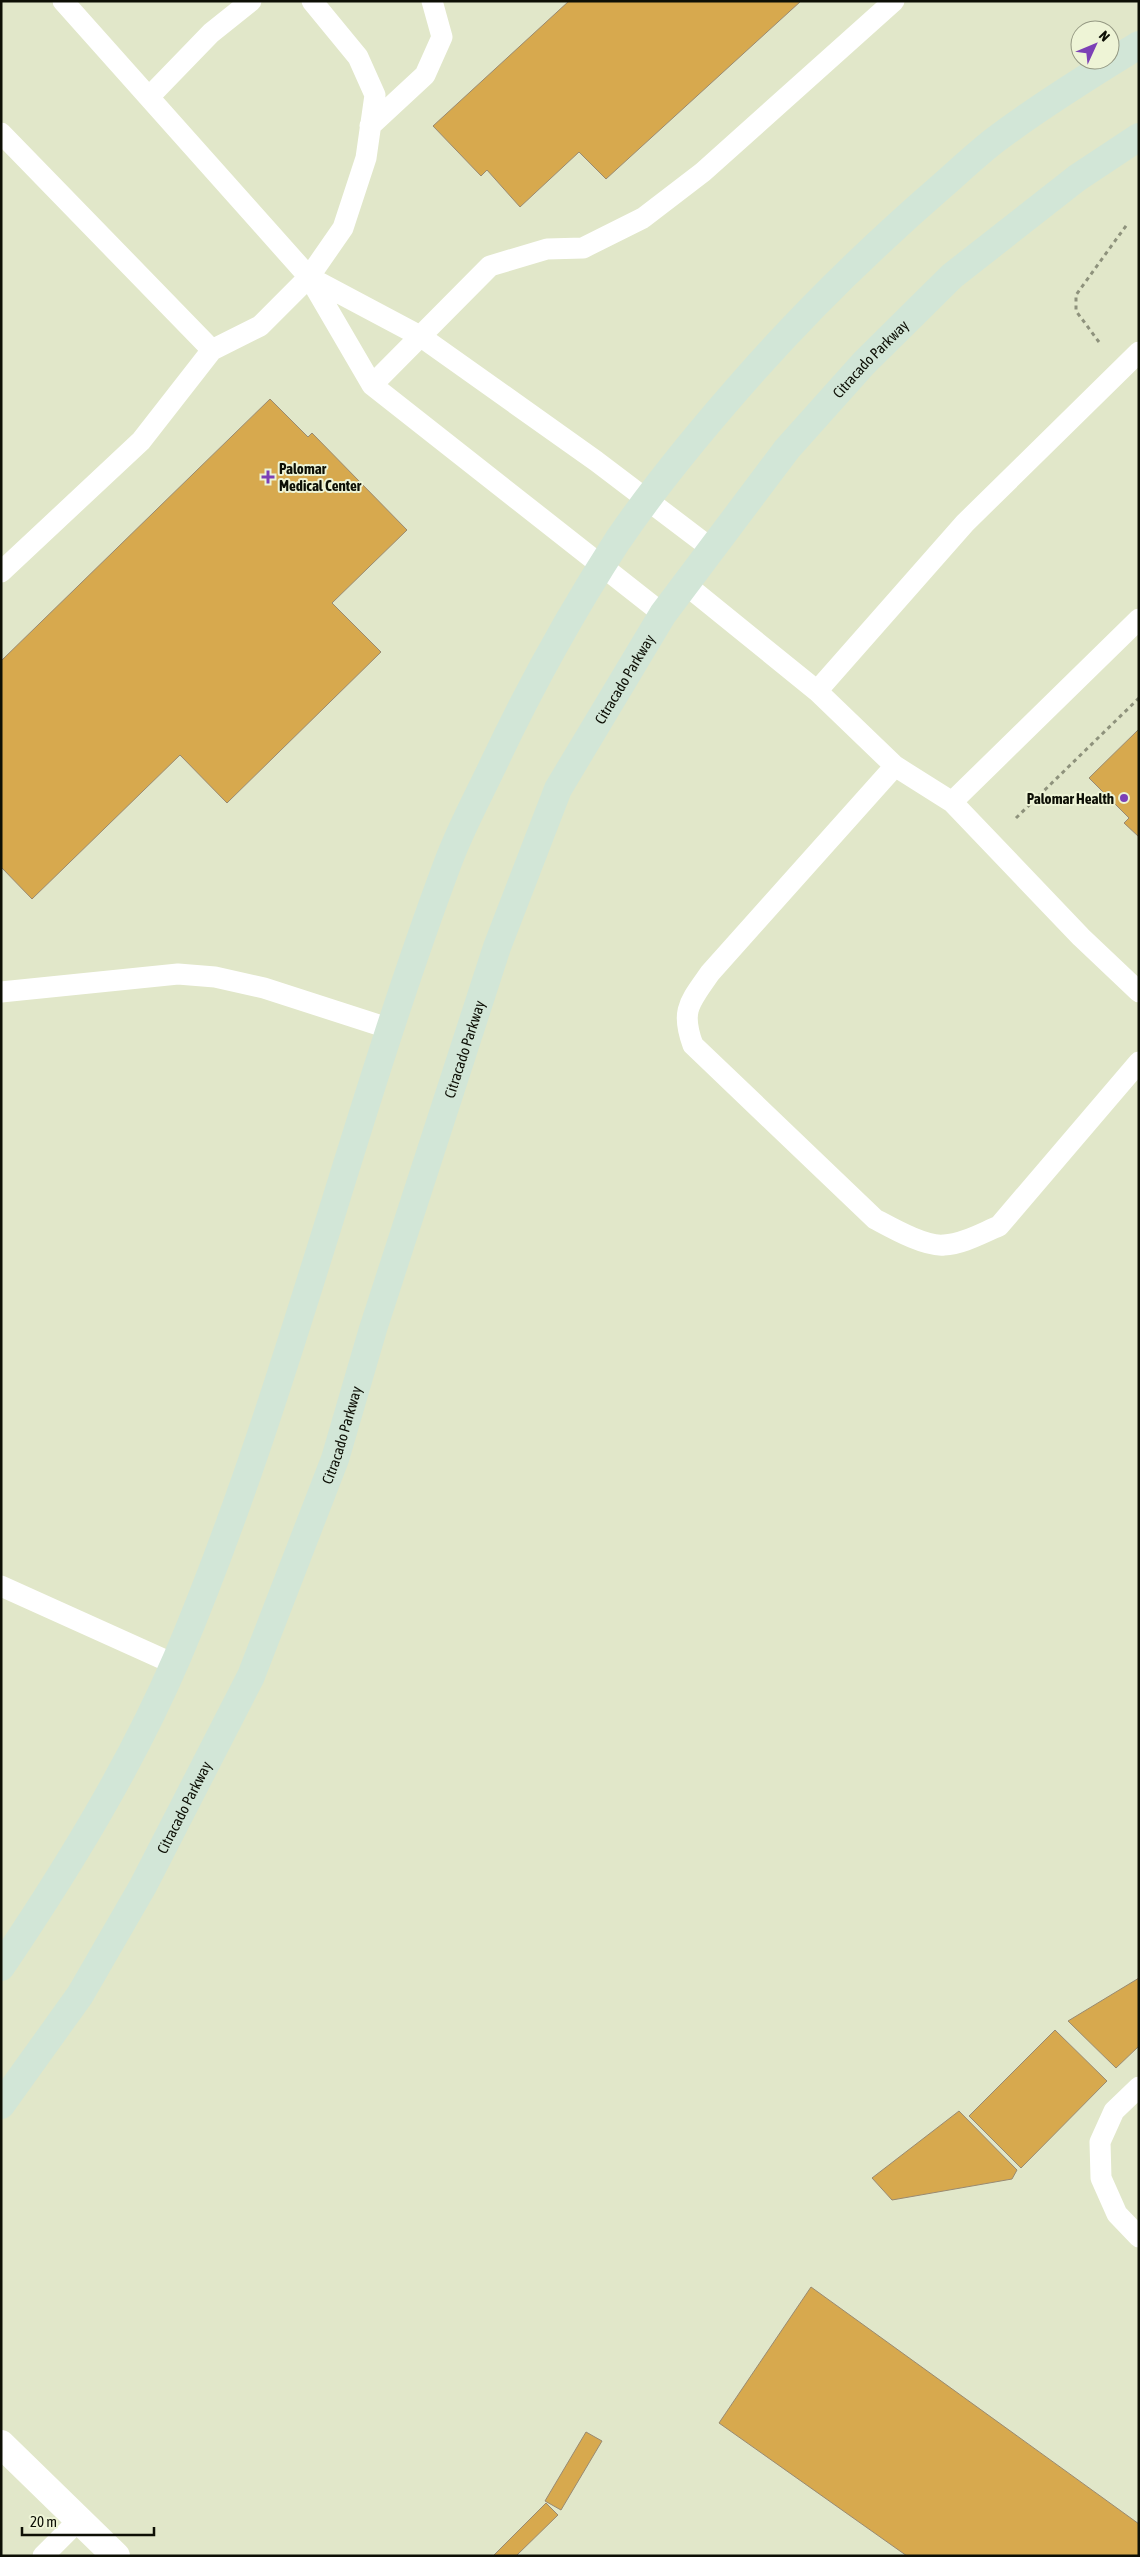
<svg xmlns="http://www.w3.org/2000/svg" width="1140" height="2557" font-family="'Asap Condensed',sans-serif">
	<style>
		.building { fill: #d7a94e; stroke: #998a71 }
		.lines { fill: none; stroke-linecap: round; stroke-linejoin: round }
		.path { stroke: #8e927c; stroke-width: 3; stroke-dasharray: 4 4; stroke-linecap: butt }
		.lane { stroke: #fff; stroke-width: 21 }
		.street { stroke: #fff; stroke-width: 28 }
		.secondary { stroke: #d2e6d7; stroke-width: 28 }
		.poi-dot { fill: #7c40b6; stroke: #eef4d6; stroke-width: 2 }
		.labels { text-anchor: middle; dominant-baseline: central; stroke-width: 4; stroke-linejoin: round; paint-order: stroke }
		.street-label { font-size: 15px; fill: #0d0f05; stroke: #eef4d6 }
		.poi-label { font-size: 15px; font-weight: bold; fill: #0d0f05; stroke: #eef4d6; text-anchor: start }
	</style>
	<rect width="100%" height="100%" fill="#e1e7c9"/>
	<!-- building -->
	<path class="building" d="M 569,1 L 801,1 L 606,179 L 579,152 L 520,207 L 487,170 L 481,176 L 433,126 Z
		M 270,399 L 308,437 L 312,433 L 407,530 L 332,603 L 381,652 L 227,803 L 180,755 L 32,899 L 1,867 L 1,661 Z
		M 1139,729 L 1139,837 L 1124,823 L 1129,818 L 1089,778 Z
		M 1139,1978 L 1139,2046 L 1116,2068 L 1068,2021 Z
		M 1055,2030 L 1107,2081 L 1021,2168 L 969,2116 Z
		M 959,2111 L 1017,2170 L 1012,2179 L 892,2200 L 872,2178 Z
		M 811,2287 L 1139,2524 L 1139,2556 L 907,2556 L 719,2423 Z
		M 586,2432 L 602,2441 L 561,2510 L 545,2501 Z
		M 546,2503 L 558,2515 L 516,2556 L 493,2556 Z"/>
	<g class="lines">
		<!-- path -->
		<path class="path" d="M 1099,342 L 1076,311 L 1076,295 L 1128,223
			M 1016,818 L 1139,698"/>
		<!-- lane -->
		<path class="lane" d="M 63,1 L 309,277 L 372,385 L 663,614
			M 150,96 L 211,33 L 251,1
			M 370,126 L 425,75 L 442,37 L 432,1
			M 1,133 L 212,350
			M 309,277 L 420,336 L 596,461 L 712,549
			M 372,385 L 490,266 L 547,249 L 583,248 L 643,218 L 703,172 L 894,1
			M 1,572 L 141,441 L 212,350 L 260,326 L 309,277 L 343,228 L 366,158 L 375,95 L 358,57 L 312,1
			M 685,584 L 817,691 L 895,766 L 710,973 C 690,1002 680,1010 693,1045 L 875,1219 C 892,1228 925,1247 944,1245 C 963,1244 982,1233 999,1226 L 1139,1062
			M 1139,619 L 952,802 L 1081,937 L 1139,992
			M 817,691 L 965,523 L 1139,352
			M 895,766 L 952,802
			M 1,992 L 178,974 L 215,977 L 264,988 L 391,1029
			M 1,1586 L 174,1664
			M 1139,2087 L 1114,2111 L 1100,2142 L 1101,2178 L 1117,2214 L 1139,2237
			M 43,2556 L 79,2520"/>
		<!-- street -->
		<path class="street" d="M 1,2444 L 116,2556"/>
		<!-- secondary -->
		<g class="secondary">
			<path d="M 1,1967 C 67,1869 130,1767 177,1658 C 286,1401 349,1127 447,865 C 460,829 479,795 495,761 C 531,685 572,611 618,540 C 659,480 706,424 754,370 C 813,304 876,243 943,185 C 960,170 977,154 995,140 C 1040,106 1090,75 1139,45"/>
			<path id="s1" d="M 1,2105 L 80,1995 L 143,1886 L 251,1676 L 335,1459 L 373,1329 L 497,947 L 558,789 L 663,614 L 787,449 L 864,363 L 952,276 L 1077,178 L 1139,137"/>
		</g>
	</g>
	<!-- markers -->
	<g class="poi-dot">
		<path d="M265.5 469.5h5v5h5v5h-5v5h-5v-5h-5v-5h5z"/>
		<circle cx="1124" cy="798" r="5"/>
	</g>
	<g class="labels">
		<!-- street labels -->
		<g class="street-label">
			<text stroke="none"><textPath href="#s1" startOffset="1970">Citracado Parkway</textPath></text>
			<text stroke="none"><textPath href="#s1" startOffset="1565">Citracado Parkway</textPath></text>
			<text stroke="none"><textPath href="#s1" startOffset="1160">Citracado Parkway</textPath></text>
			<text stroke="none"><textPath href="#s1" startOffset="755">Citracado Parkway</textPath></text>
			<text stroke="none"><textPath href="#s1" startOffset="350">Citracado Parkway</textPath></text>
		</g>
		<!-- poi labels -->
		<g class="poi-label">
			<text x="279" y="468">Palomar<tspan x="279" dy="17">Medical Center</tspan></text>
			<text x="1114" y="798" text-anchor="end">Palomar Health</text>
		</g>
	</g>
	<!-- border -->
	<rect width="1140" height="2557" fill="none" stroke="#0d0f05" stroke-width="5"/>
	<!-- north arrow -->
	<g transform="translate(1095 45) rotate(46)"><circle r="24" fill="#eef4d6" stroke="#949882"/>
	<path d="M0-4L9 19L0 12L-9 19Z" fill="#7c40b6"/>
	<text y="-8" font-size="14" font-weight="bold" text-anchor="middle" fill="#0d0f05">N</text>
	</g>
	<!-- scale -->
	<path d="M22 2527v8h132v-8" fill="none" stroke="#0d0f05" stroke-width="2.5"/>
	<text x="30" y="2527" font-size="15" fill="#0d0f05" stroke="#eef4d6" stroke-width="4" paint-order="stroke">20 m</text>
</svg>
